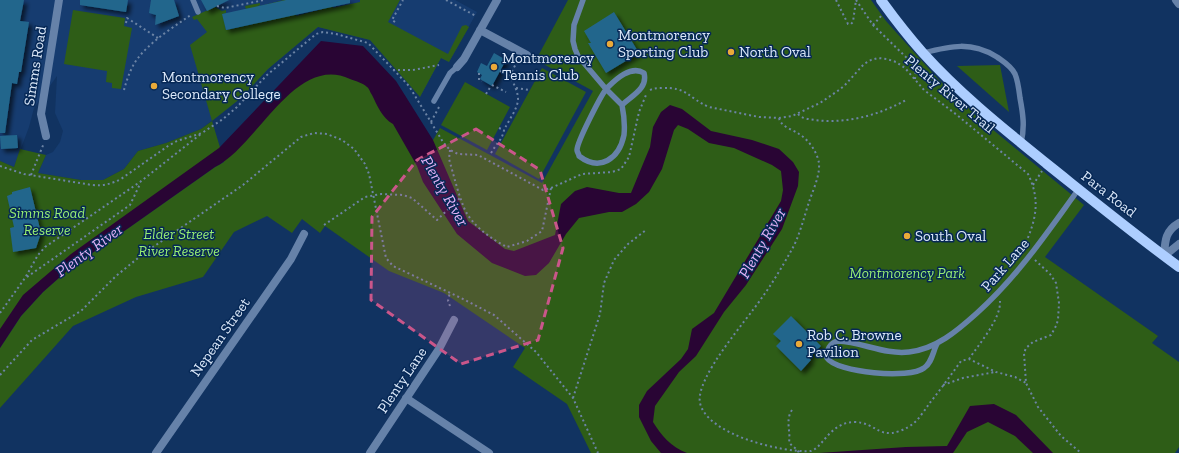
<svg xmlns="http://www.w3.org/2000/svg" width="1179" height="453" font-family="'Zilla Slab',serif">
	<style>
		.built { fill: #163c70 }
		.green { fill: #2e5d17 }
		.water { fill: #290534 }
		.building { fill: #22668c; filter: url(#shadow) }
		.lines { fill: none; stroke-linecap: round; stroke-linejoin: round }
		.path { stroke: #6c84a5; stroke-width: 2; stroke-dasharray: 2 3; stroke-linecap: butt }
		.service { stroke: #6682a9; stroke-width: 5.5 }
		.minor { stroke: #6682a9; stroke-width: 8 }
		.tertiary { stroke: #6682a9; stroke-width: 8 }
		.primary { stroke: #adceff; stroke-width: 10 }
		.marked { fill: #ca568a; fill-opacity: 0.2; stroke: #ca568a; stroke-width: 3; stroke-dasharray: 8 5; stroke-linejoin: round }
		.poi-dot { fill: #eaaa39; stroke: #062856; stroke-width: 1.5 }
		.labels { text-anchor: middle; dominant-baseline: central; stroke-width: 3; stroke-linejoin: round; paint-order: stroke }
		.poi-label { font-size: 15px; fill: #dbe8f9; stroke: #062856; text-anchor: start }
		.street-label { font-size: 15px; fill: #dbe8f9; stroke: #062856 }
		.park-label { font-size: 15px; font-style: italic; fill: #97ee72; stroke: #062856 }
		.water-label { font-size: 16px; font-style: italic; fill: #e3b0f5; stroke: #062856 }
	</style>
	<defs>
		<filter id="shadow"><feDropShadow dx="3.5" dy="3.5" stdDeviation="2" flood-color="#0009"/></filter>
	</defs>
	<rect width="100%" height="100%" fill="#113361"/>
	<!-- built -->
	<path class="built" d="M 0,0 L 455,0 L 477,12 L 449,62 L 441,58 L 420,97 L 370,40 L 318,27 L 268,69 L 241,98 L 201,129 L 166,143 L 138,151 L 124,169 L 103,180 L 81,180 L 38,173 L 46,155 L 53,152 L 60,142 L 63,131 L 55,113 L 57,76 L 34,108 L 29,127 L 14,167 L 0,161 Z"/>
	<!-- green -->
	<path class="green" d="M 284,0 L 293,0 L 296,16 L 323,9 L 321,0 L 331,0 L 333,8 L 360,2 L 360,0 L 400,0 L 388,22 L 448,54 L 462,26 L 466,25 L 469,27 L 449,62 L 441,58 L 420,97 L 370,40 L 318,27 L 268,69 L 241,98 L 212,121 L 222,154 L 293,82 L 358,65 L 425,154 L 440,128 L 542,183 L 593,91 L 536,60 L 568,0 L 871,0 L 886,21 L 939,80 L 986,124 L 1084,205 L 1045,257 L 1158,336 L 1152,343 L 1179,362 L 1179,447 L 1175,453 L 591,453 L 567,404 L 513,367 L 525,348 L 444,293 L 389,271 L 325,226 L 320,233 L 302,219 L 292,233 L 267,216 L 234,232 L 203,277 L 136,297 L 73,326 L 0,408 L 0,348 L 21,316 L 43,292 L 69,269 L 130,227 L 215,167 L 224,162 L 222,155 L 54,275 L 0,339 L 0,161 L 14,167 L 20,149 L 46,155 L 38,173 L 81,180 L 103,180 L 124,169 L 138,151 L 166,143 L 201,129 L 212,121 L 190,45 L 207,32 L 197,19 L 194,20 L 192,17 L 215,7 L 222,11 L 226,10 L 226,13 L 223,14 L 226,30 L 253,24 L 250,8 L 246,9 L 245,6 L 260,3 L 260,5 L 256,7 Z
		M 73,10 L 125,18 L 124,26 L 132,28 L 121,89 L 112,88 L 112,83 L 106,82 L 107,71 L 64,64 Z
		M 1000,65 L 1009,112 L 957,66 Z
		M 542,68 L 586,92 L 539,179 L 495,154 Z
		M 465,82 L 510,107 L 487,150 L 441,125 Z"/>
	<!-- water -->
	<path class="water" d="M 321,41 L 363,46 L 396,81 L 433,140 L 468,221 L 505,249 L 514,251 L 555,235 L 561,204 L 575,191 L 587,187 L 619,193 L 631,193 L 650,147 L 653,127 L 661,112 L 670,105 L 682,109 L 711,131 L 752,140 L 779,149 L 793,162 L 799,172 L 798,186 L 782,229 L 746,285 L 724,312 L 696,356 L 679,372 L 655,406 L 653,422 C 661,435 671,447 687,453 L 661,453 L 651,441 L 639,417 L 639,405 L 647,391 L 681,359 L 688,349 L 692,329 L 714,313 L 781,201 L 783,190 L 781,171 L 772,165 L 734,148 L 709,143 L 688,129 L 678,125 L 674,130 L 662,169 L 649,192 L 636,204 L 622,212 L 609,212 L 579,218 L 566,234 L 549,263 L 536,275 L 525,276 L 492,263 L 457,234 L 423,182 L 417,166 L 393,124 C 382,118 377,105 372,95 C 370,92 369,88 367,87 C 363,83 355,81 350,79 C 295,53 257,147 215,167 L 130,227 L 69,269 L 43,292 L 21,316 L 0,348 L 0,329 L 23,295 L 71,254 L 219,148 Z
		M 994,404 L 1016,415 L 1053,453 L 1033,453 L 1015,436 L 988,422 L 967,432 L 953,453 L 819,453 L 906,447 L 947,446 L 970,406 Z"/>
	<!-- building -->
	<path class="building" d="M 0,0 L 24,0 L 20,21 L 29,22 L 21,72 L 19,72 L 17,84 L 12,83 L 5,133 L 0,133 Z
		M 80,0 L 128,0 L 126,12 L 80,5 Z
		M 151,0 L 174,0 L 179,16 L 155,25 L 156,15 L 149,13 Z
		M 201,0 L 229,0 L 207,11 Z
		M 286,0 L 350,0 L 350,3 L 226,30 L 222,14 Z
		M 614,12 L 639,53 L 606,73 L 588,43 L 591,43 L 584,31 Z
		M 494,53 L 506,60 L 492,86 L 480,79 L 482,75 L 477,72 L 481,63 L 487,66 Z
		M 17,135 L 18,148 L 1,149 L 0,136 Z
		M 30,187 L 41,233 L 36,248 L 13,252 L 10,228 L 14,227 L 7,196 L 12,194 L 12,192 Z
		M 791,316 L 821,346 L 809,358 L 811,360 L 801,371 L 776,346 L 781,341 L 773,334 Z"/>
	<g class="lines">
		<!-- path -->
		<path class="path" d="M 446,0 L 476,16
			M 836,0 L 848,24 L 851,24 L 853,22 L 856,0
			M 856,0 L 873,25 L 913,64 L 916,69 L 915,79
			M 217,6 L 225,8 L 264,0
			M 395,22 L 392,20 L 403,0
			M 126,23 L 127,18 L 158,38
			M 873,25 L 882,15
			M 535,58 L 545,59 L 571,56
			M 393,70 L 413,70 L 439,65
			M 500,71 L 510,75
			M 479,73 L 479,80 L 482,81
			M 492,85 L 506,92
			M 516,88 L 530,90
			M 124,90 C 127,79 131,67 138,58 C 152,40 174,27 192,14
			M 650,90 C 654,88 658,88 662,88 C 688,87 688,98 709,107 L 759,117 L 779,118 L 792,116 L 820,103 L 839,90 L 845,85 L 864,64 L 871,60 L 878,58 L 887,59 L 896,62 L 905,68 L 924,90 L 957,115 L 1028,174 C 1041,201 1036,220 1024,247 L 1024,251
			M 486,94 L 491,86
			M 798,114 C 802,119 809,119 815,120 C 847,124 879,115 906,100
			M 779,118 C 781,127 792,129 799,134 C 809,140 817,152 819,163 C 820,176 813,190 809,202 C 804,217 799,238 791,251 C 782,267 772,284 761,299 C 746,321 695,378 700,403 C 707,435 783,453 811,451 C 817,449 820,444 824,440 C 831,431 841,422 854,422 C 878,422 879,444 910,426 C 918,421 924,411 929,404 C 940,390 951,375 961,361 L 969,359 L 996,372 L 1015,377 L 1026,383
			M 431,122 L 439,107
			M 499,128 L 504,130
			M 450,150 L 449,159 C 454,176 458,194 465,210 C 473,226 491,239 507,247 L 527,241 L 542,231 L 551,188
			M 491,153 C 494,148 497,144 500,140 C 503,136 503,132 505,128 C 509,120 518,108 518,99 C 518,91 513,83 510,75 L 518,60
			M 0,166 L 24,174 L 92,185 C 104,186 111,184 121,179 L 168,146 L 177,141 L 202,133 L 223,119 L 237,107 L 267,75 L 316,34 L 323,32 L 336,34 L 368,43 L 409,86 L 443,142 L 450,150 L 458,154 L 478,155 L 543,190 L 551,188 L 582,174 L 612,172 L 621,169 L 629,157 L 639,112 L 646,95
			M 31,175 L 44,143
			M 1033,185 L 1042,171
			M 324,225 L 365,197 L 381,194 L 403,195 L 412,198 L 437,220 L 461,197
			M 1035,260 L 1050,274 L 1056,283 L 1059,303 L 1058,320 L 1056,326 L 1051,335 L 1033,342 L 1026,348 L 1024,353 L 1026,383 L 1038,407 L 1061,436 L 1081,453
			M 27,277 L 130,205 L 140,184
			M 450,306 L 448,301 L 450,292
			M 0,313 L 25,278 L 38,255 L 45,247 L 140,182 L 202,133
			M 969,359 C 979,344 1001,319 1000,301
			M 0,375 L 32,340 L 81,311 L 116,276 L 143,254 L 243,185 L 301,137 L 314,133 L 327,134 L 342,140 L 354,149 L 365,164 L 369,174 L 386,258 L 393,266 L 461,298 L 494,315 L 536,352 L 573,398 L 598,453
			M 943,385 L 963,378 L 995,372
			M 573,398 L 600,314 L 604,283 L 614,260 L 628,244 L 646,230
			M 792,410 C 785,420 791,432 789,442 C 792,447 797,448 799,453"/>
		<!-- service -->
		<path class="service" d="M 193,0 L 198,12
			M 583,0 L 574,25 L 573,41 L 575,49 L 578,56 L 606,89 L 622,105 C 633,95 648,88 644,73 C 631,65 616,79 607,88 C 601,95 577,142 577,150 C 577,152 579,154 579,156 C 600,172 619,159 624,135 C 625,125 624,115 622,105
			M 923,53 C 951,46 971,41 997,57 C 1004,62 1011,66 1015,74 C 1018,81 1019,90 1020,98 C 1023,114 1025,127 1021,143
			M 434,101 L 450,73 L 457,67
			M 937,344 C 933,351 932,363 924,368 C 910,379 837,373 827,358 C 826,350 830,343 838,341 C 862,342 885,355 909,352 C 936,349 957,331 977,313 C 1018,276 1046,234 1078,190"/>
		<!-- minor -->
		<path class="minor" d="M 1176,0 L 1179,4
			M 480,30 L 527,55
			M 457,67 L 464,59 L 497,0
			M 46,136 L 41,114 L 59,0
			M 406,398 L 489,453
			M 156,453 L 291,259 L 304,234
			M 370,453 L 439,349 L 454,320"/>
		<!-- tertiary -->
		<path class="tertiary" d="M 1164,256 C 1165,241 1165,231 1179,223
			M 1164,256 L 1179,244"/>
		<!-- primary -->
		<path class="primary" d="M 881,0 C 894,18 908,36 923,53 C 960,94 1004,129 1047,164 C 1091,199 1134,234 1179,267"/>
	</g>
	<!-- marked area -->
	<path class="marked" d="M 476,129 L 540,170 L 563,248 L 538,340 L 461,364 L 371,300 L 372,217 L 417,160 Z"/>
	<!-- markers -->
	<g class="poi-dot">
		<circle cx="610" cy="44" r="4"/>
		<circle cx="731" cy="52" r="4"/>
		<circle cx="494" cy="67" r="4"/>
		<circle cx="154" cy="86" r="4"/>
		<circle cx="907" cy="236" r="4"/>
		<circle cx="799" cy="344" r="4"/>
	</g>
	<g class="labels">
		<!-- poi labels -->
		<g class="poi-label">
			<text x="618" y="35">Montmorency<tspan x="618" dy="17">Sporting Club</tspan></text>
			<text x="739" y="52">North Oval</text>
			<text x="502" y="58">Montmorency<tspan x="502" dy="17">Tennis Club</tspan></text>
			<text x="162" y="77">Montmorency<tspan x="162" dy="17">Secondary College</tspan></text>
			<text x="915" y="236">South Oval</text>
			<text x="807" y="335">Rob C. Browne<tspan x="807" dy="17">Pavilion</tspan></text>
		</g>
		<!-- street labels -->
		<g class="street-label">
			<text transform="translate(35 66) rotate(-81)">Simms Road</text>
			<text transform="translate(950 94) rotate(40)">Plenty River Trail</text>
			<text transform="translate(1109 194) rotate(38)">Para Road</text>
			<text transform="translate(1005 265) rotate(-49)">Park Lane</text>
			<text transform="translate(220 337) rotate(-55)">Nepean Street</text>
			<text transform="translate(402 380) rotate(-56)">Plenty Lane</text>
		</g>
		<!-- park labels -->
		<g class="park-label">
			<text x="47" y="213">Simms Road<tspan x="47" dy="17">Reserve</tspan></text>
			<text x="179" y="234">Elder Street<tspan x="179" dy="17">River Reserve</tspan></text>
			<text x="907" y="273">Montmorency Park</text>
		</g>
		<!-- water labels -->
		<g class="water-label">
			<text transform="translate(445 191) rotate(60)">Plenty River</text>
			<text transform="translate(762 243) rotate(-60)">Plenty River</text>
			<text transform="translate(89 250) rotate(-36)">Plenty River</text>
		</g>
	</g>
</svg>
